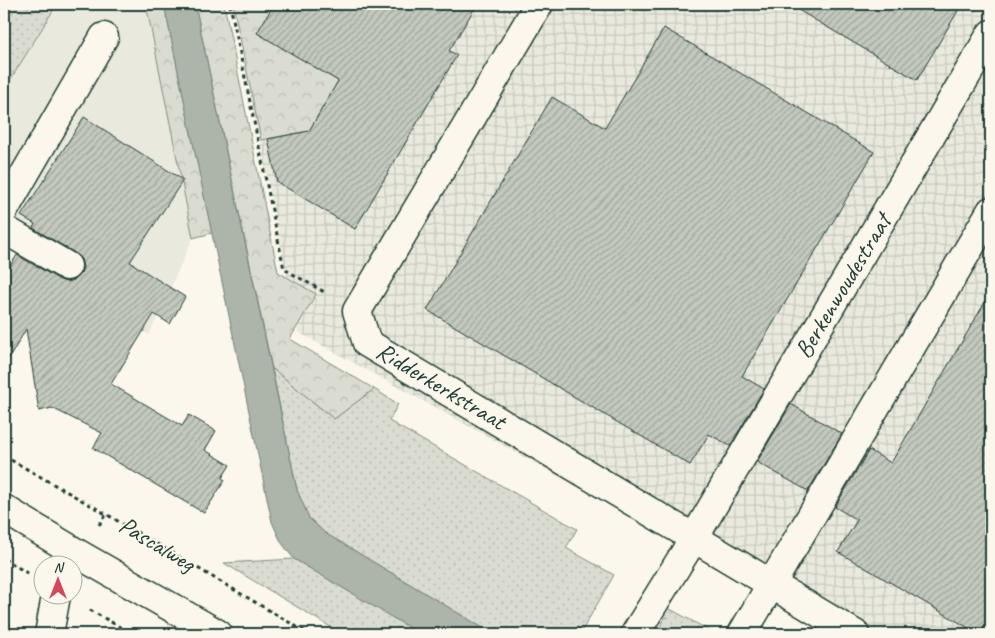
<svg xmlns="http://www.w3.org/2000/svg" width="995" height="638" font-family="Caveat,sans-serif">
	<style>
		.built { fill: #eae9de }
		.industrial { fill: url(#industrial-grid) }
		.grass { fill: url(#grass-dots); stroke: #7d8c82 }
		.forest { fill: url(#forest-crowns); stroke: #7d8c82 }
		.water { fill: #adb4aa; stroke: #74847b }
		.building { fill: url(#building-hatch); stroke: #1f3d34 }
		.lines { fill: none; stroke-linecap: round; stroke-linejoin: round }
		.minor-casing { stroke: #1f3d34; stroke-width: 31 }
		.path { stroke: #1f3d34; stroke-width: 3; stroke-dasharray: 4 4; stroke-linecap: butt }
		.minor { stroke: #fbf7ec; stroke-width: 28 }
		.labels { text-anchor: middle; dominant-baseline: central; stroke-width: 4; stroke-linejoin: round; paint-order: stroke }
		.street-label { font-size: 25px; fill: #1f3d34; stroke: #fbf7ec }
	</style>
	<defs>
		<pattern id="industrial-grid" width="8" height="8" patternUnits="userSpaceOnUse" patternTransform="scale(1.25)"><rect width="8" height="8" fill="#eae9de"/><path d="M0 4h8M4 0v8" fill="none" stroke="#c8c9bf"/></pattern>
		<pattern id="grass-dots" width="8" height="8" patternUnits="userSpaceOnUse" patternTransform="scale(1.25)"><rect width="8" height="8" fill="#dbdcd1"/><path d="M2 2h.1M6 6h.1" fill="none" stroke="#bcbeb4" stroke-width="1.8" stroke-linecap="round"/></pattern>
		<pattern id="forest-crowns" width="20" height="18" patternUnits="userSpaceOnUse" patternTransform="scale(1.25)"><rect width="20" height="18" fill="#dbdcd1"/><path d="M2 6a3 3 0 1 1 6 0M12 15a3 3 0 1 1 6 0" fill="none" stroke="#bcbeb4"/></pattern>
		<pattern id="building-hatch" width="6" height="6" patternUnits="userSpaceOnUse" patternTransform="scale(1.25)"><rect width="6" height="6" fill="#c4c9be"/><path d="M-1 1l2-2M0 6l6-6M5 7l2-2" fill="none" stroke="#9fa49b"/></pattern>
	</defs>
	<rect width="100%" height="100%" fill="#fbf7ec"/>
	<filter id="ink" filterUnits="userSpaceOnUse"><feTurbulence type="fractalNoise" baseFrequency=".02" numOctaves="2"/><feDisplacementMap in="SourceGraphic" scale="10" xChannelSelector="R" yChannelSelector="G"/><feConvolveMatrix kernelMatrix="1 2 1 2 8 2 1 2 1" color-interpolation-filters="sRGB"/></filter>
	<g filter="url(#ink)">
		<!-- built -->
		<path class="built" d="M 57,4 L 146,4 L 193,238 L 149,335 L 4,247 L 4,90 Z"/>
		<!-- industrial -->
		<path class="industrial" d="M 245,4 L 991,4 L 991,634 L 845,634 L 298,332 L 236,20 Z"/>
		<!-- grass -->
		<path class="grass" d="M 4,4 L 57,4 L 4,90 Z
			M 272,368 L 334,419 L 374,389 L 398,404 L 389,421 L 577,529 L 566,548 L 614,575 L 580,634 L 493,634 L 325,533 L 309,518 L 297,490 Z
			M 294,559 L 420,634 L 342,634 L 224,563 Z
			M 670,609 L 716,634 L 656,634 Z"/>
		<!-- forest -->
		<path class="forest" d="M 146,4 L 164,4 L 212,233 L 193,238 Z
			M 195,4 L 224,4 L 278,272 L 316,294 L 290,339 L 374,389 L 334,419 L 272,368 Z
			M 233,4 L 274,4 L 258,33 L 338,81 L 309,131 L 261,140 Z"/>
		<!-- water -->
		<path class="water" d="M 164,4 L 195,4 L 297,490 L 309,518 L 325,533 L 493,634 L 420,634 L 294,559 L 281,542 L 272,522 Z"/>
		<!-- building -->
		<path class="building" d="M 274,4 L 477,4 L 449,51 L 457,55 L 355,229 L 277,182 L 268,139 L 309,131 L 338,81 L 257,33 Z
			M 788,4 L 962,4 L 917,80 Z
			M 664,28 L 874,152 L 742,376 L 764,389 L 730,446 L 709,434 L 690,465 L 427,310 L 552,97 L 605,128 Z
			M 84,117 L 183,180 L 130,262 L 185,297 L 170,324 L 154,314 L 111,384 L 182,426 L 189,415 L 216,431 L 205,450 L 230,465 L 222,478 L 225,480 L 204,513 L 93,448 L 102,433 L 52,408 L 39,411 L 26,329 L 4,367 L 4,276 L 17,255 L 60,280 L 66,282 L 74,280 L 81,273 L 83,267 L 81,259 L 75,253 L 33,228 L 35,224 L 21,216 Z
			M 991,292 L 991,634 L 979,634 L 838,552 L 857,520 L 835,507 L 869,450 L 891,463 Z
			M 791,404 L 842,434 L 808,491 L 757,462 Z"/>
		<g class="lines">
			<!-- minor casing -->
			<g class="minor-casing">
				<path id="minor" d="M 539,4 L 357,311 L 367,343 L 855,634
					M 4,210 L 104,37
					M 4,229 L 67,266
					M 4,509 L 80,555 L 218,634
					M 49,634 L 56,596
					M 635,634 L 694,538 L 991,34
					M 742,634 L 991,211"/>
			</g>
			<!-- path -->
			<path class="path" d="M 230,4 L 284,269 L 326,293
				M 4,456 L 106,514 L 309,634
				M 99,525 L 106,514
				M 4,559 L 29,574
				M 90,610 L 132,634"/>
			<!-- minor -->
			<use href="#minor" class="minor"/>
		</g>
	</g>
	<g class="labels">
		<!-- street labels -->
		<g class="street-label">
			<text transform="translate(843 286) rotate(-59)">Berkenwoudestraat</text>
			<text transform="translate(441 386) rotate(31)">Ridderkerkstraat</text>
			<text transform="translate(157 544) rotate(31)">Pascalweg</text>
		</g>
	</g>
	<!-- margin -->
	<rect width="995" height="638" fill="none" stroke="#fbf7ec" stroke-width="20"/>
	<rect x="10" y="10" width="975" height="618" fill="none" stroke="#1f3d34" stroke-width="2" filter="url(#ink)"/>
	<!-- north arrow -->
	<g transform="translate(58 580)"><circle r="24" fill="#fbf7ec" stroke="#a3ada2"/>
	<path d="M0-4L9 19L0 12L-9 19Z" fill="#d1495b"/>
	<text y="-8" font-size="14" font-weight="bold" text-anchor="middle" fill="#1f3d34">N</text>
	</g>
</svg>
